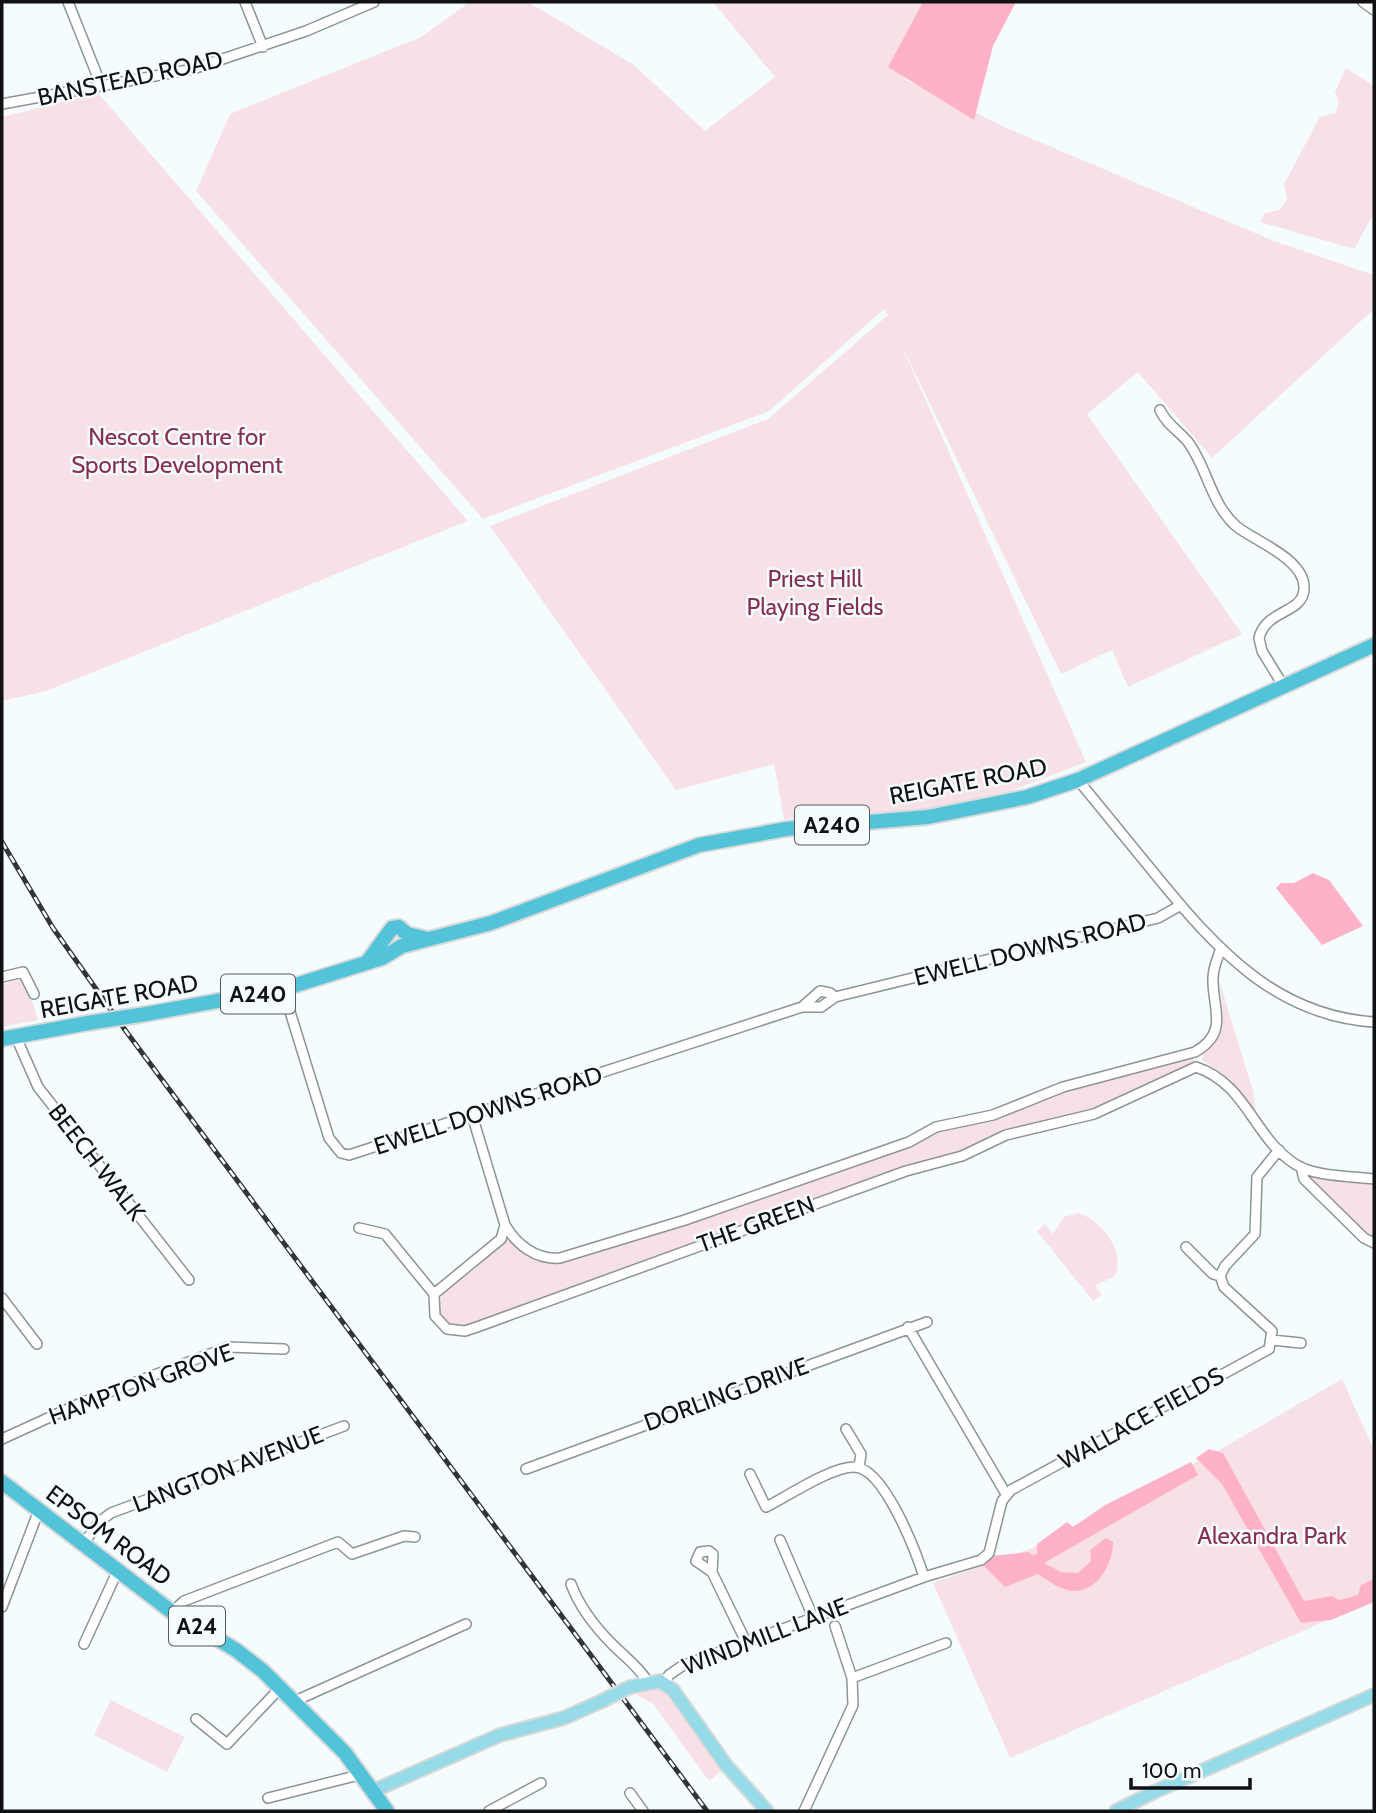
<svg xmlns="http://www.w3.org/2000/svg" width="1376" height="1813" font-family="Cabin,sans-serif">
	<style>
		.green { fill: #f8e1e6 }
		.forest { fill: #feb1c7 }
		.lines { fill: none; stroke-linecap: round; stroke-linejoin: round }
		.minor-casing { stroke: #8d9496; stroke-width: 12 }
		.major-casing { stroke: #d9d9d9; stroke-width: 16 }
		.highway-casing { stroke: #d9d9d9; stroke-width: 18 }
		.minor { stroke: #fff; stroke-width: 9 }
		.major { stroke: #97dbe8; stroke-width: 12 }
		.highway { stroke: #52c3d9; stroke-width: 14 }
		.rail-casing { stroke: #323436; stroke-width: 5 }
		.rail { stroke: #f4fcfe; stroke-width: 2.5; stroke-dasharray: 8; stroke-linecap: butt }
		.major-bridge-casing { stroke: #d9d9d9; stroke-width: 16; stroke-linecap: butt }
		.highway-bridge-casing { stroke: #d9d9d9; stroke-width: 18; stroke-linecap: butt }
		.major-bridge { stroke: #97dbe8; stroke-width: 12 }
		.highway-bridge { stroke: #52c3d9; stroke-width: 14 }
		.labels { text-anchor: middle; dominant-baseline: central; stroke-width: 5; stroke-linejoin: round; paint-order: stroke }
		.shield { fill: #f4fcfe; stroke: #545859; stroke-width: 2 }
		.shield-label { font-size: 23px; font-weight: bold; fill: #0f1112 }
		.street-label { font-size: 24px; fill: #0f1112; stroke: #f4fcfe }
		.park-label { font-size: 24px; fill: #872f50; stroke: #f4fcfe }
	</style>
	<rect width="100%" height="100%" fill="#f4fcfe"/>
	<!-- green -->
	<path class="green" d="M 470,2 L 528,2 L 634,65 L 705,131 L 775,77 L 713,2 L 960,2 L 904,79 L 1009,129 L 1274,241 L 1374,275 L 1374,309 L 1212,458 L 1138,372 L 1087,414 L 1242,634 L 1128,687 L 1112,650 L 1061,674 L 900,342 L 1086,762 L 1011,791 L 924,810 L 784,819 L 774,764 L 676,790 L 490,526 L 768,419 L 888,315 L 884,309 L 769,411 L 483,519 L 196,191 L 230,114 L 421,37 Z
		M 1346,68 L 1374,86 L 1374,213 L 1354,249 L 1260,222 L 1265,213 L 1280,210 L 1287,200 L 1284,184 L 1320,117 L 1335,113 L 1339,102 L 1335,92 Z
		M 98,93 L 468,521 L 46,691 L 2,701 L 2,117 Z
		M 21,978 L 29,992 L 38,1020 L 2,1027 L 2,985 Z
		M 1219,980 L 1253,1091 L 1256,1112 L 1230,1079 L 1202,1060 C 1203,1049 1211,1045 1217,1036 C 1227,1021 1221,997 1219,980 Z
		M 1191,1058 L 1195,1060 L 1193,1065 L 1087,1113 L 906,1167 L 473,1325 L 448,1326 L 439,1313 L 442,1293 L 474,1270 L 508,1235 L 551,1261 L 578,1257 L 693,1220 L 937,1131 L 993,1118 L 1064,1089 Z
		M 1309,1175 L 1374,1182 L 1374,1239 L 1360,1229 L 1310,1180 Z
		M 1078,1213 C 1102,1220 1126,1252 1115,1276 L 1095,1286 L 1102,1295 L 1093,1301 L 1037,1231 L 1045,1224 L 1053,1234 L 1064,1217 Z
		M 1342,1379 L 1374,1450 L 1374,1600 L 1010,1758 L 933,1583 L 1032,1548 L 1219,1450 Z
		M 659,1685 L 722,1770 L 709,1781 L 653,1704 L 632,1692 Z
		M 111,1700 L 185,1737 L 167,1772 L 94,1735 Z"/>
	<!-- forest -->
	<path class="forest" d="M 923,2 L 1016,2 L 993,46 L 974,120 L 888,67 Z
		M 1313,873 L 1329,880 L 1363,926 L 1322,945 L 1276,888 L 1281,883 L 1294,883 Z
		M 1209,1449 L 1223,1453 L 1304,1601 L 1332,1596 L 1339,1600 L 1358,1595 L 1361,1585 L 1374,1579 L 1374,1602 L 1331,1620 L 1301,1623 L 1222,1484 L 1196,1458 Z
		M 1191,1462 L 1198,1475 L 1044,1563 L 1061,1572 L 1078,1573 L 1091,1561 L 1090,1550 L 1106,1538 L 1113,1542 C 1113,1564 1098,1592 1072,1591 C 1061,1590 1047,1580 1038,1574 L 1005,1587 L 983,1565 L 990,1556 L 1029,1552 L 1032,1555 L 1037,1554 L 1037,1544 L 1067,1522 L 1073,1527 L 1105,1505 Z"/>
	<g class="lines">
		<!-- minor casing -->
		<g class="minor-casing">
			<path id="minor" d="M 68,2 L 101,85
				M 245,2 L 263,47
				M 1363,2 L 1374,10
				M 2,104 L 193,69 L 306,31 L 374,2
				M 1160,410 C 1167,425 1178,430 1188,442 C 1207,467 1211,504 1236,526 C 1254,541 1306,559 1304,589 C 1303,614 1266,609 1259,638 L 1262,651 L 1284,687
				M 1078,780 C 1105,813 1132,846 1159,879 C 1217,950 1277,1016 1374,1022
				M 2,977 L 23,972 L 34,994
				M 283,989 L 329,1138 L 341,1153 L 349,1155 L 802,1007 L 821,1007 L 835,997 L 1158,918 L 1181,905
				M 802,1007 L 820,991 L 830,993 L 835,997
				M 16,1037 L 38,1087 L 189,1280
				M 472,1115 L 505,1225 C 517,1245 536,1260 560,1258 L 685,1220 L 909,1142 L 936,1127 L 993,1115 L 1063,1087 L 1195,1052 C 1230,1032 1212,1008 1213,978 C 1213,968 1217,960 1220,951
				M 1301,1167 L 1304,1179 L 1364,1238 L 1374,1243
				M 505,1225 L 501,1239 L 434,1294 L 435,1316 L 447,1329 L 465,1331 L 477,1327 L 906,1171 L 962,1156 L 1006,1135 L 1094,1114 L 1196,1067 C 1247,1084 1253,1137 1295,1164 C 1315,1177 1351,1176 1374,1179
				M 359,1228 L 385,1234 L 434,1294
				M 1186,1247 L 1213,1274 L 1220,1276
				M 2,1298 L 37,1344
				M 908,1327 L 1006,1494
				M 1272,1340 L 1301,1343
				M 846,1429 L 861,1454 L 859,1467
				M 2,1439 L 83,1402 L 228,1347 L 284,1349
				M 526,1469 L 927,1322
				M 750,1474 L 766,1507 C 788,1496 831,1467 854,1467 C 884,1467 916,1552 924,1577
				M 780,1540 L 813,1617
				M 84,1543 L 99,1522 L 111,1513 L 344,1426
				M 712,1572 L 713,1554 L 709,1551 L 700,1552 L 696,1561 L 712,1572 L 746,1642
				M 571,1584 C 579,1606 596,1628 613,1645 C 625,1657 638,1666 648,1682
				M 2,1607 L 39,1510
				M 172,1612 L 184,1601 L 338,1542 L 352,1554 L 404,1536 L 415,1537
				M 84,1644 L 118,1570
				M 852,1678 L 946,1643
				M 664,1684 L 669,1675 L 682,1666 L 924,1577 L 981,1560 L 989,1553 L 1002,1501 L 1011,1490 L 1269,1349 L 1272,1331 L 1224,1287 L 1220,1276 L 1225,1266 L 1255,1234 L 1257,1177 L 1279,1150
				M 295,1701 L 466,1624
				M 196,1719 L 227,1744 L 281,1687
				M 630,1793 L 643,1811
				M 268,1798 L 363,1774
				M 489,1811 L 541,1783
				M 804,1811 L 853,1705 L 852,1678 L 835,1626"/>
		</g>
		<!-- major casing -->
		<g class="major-casing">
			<path id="major" d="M 630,1687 L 660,1681 L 673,1690 L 726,1765 L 767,1811
				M 373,1791 L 500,1735 L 564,1718 L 602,1701
				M 1116,1811 L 1154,1792 L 1374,1695"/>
		</g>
		<!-- highway casing -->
		<g class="highway-casing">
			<path id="highway" d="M 368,961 L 392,928 L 399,927 L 407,934 L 428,939
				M 146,1014 L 283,989 L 382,958 L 402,946 L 491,923 L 699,845 L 786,829 L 928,817 L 1027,797 L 1078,780 L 1374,645
				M 2,1039 L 88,1023
				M 2,1482 L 172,1612 L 236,1650 L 263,1671 L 345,1753 L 387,1811"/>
		</g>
		<!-- minor -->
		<use href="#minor" class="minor"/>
		<!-- major -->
		<use href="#major" class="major"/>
		<!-- highway -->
		<use href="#highway" class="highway"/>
		<!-- rail casing -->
		<g class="rail-casing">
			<path id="rail" d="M 2,842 L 53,928 L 128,1034 L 707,1811"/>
		</g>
		<!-- rail -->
		<use href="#rail" class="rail"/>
		<!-- major-bridge casing -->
		<g class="major-bridge-casing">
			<path id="major-bridge" d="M 602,1701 L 630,1687"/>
		</g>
		<!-- highway-bridge casing -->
		<g class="highway-bridge-casing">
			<path id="highway-bridge" d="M 88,1023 L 146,1014"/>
		</g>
		<!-- major-bridge -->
		<use href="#major-bridge" class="major-bridge"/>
		<!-- highway-bridge -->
		<use href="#highway-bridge" class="highway-bridge"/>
	</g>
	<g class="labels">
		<!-- shield labels -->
		<g class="shield">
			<rect x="795" y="805.5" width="74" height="39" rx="5"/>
			<rect x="221" y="974.5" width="74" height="39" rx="5"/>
			<rect x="169" y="1606.5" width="56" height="39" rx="5"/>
		</g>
		<g class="shield-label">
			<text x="832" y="825">A240</text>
			<text x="258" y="994">A240</text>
			<text x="197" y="1626">A24</text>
		</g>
		<!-- street labels -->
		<g class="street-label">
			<text transform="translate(130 78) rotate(-12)">BANSTEAD ROAD</text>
			<text transform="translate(968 781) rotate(-11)">REIGATE ROAD</text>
			<text transform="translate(1030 949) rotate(-14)">EWELL DOWNS ROAD</text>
			<text transform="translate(119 996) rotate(-10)">REIGATE ROAD</text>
			<text transform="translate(488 1110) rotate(-18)">EWELL DOWNS ROAD</text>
			<text transform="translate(97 1162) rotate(52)">BEECH WALK</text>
			<text transform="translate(756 1224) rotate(-20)">THE GREEN</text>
			<text transform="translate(141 1384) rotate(-20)">HAMPTON GROVE</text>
			<text transform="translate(726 1394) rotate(-20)">DORLING DRIVE</text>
			<text transform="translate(1141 1418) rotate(-29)">WALLACE FIELDS</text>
			<text transform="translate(228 1469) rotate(-21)">LANGTON AVENUE</text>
			<text transform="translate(109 1535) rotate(37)">EPSOM ROAD</text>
			<text transform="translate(765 1636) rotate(-21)">WINDMILL LANE</text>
		</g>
		<!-- park labels -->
		<g class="park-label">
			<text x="177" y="436">Nescot Centre for<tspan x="177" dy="28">Sports Development</tspan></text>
			<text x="815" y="578">Priest Hill<tspan x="815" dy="28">Playing Fields</tspan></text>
			<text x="1272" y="1535">Alexandra Park</text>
		</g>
	</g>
	<!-- border -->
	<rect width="1376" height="1813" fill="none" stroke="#0f1112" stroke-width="7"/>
	<!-- scale -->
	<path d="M1131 1778v10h119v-10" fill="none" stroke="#0f1112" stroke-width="3.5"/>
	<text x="1142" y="1778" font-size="21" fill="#0f1112" stroke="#f4fcfe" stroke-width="5" paint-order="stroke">100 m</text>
</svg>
